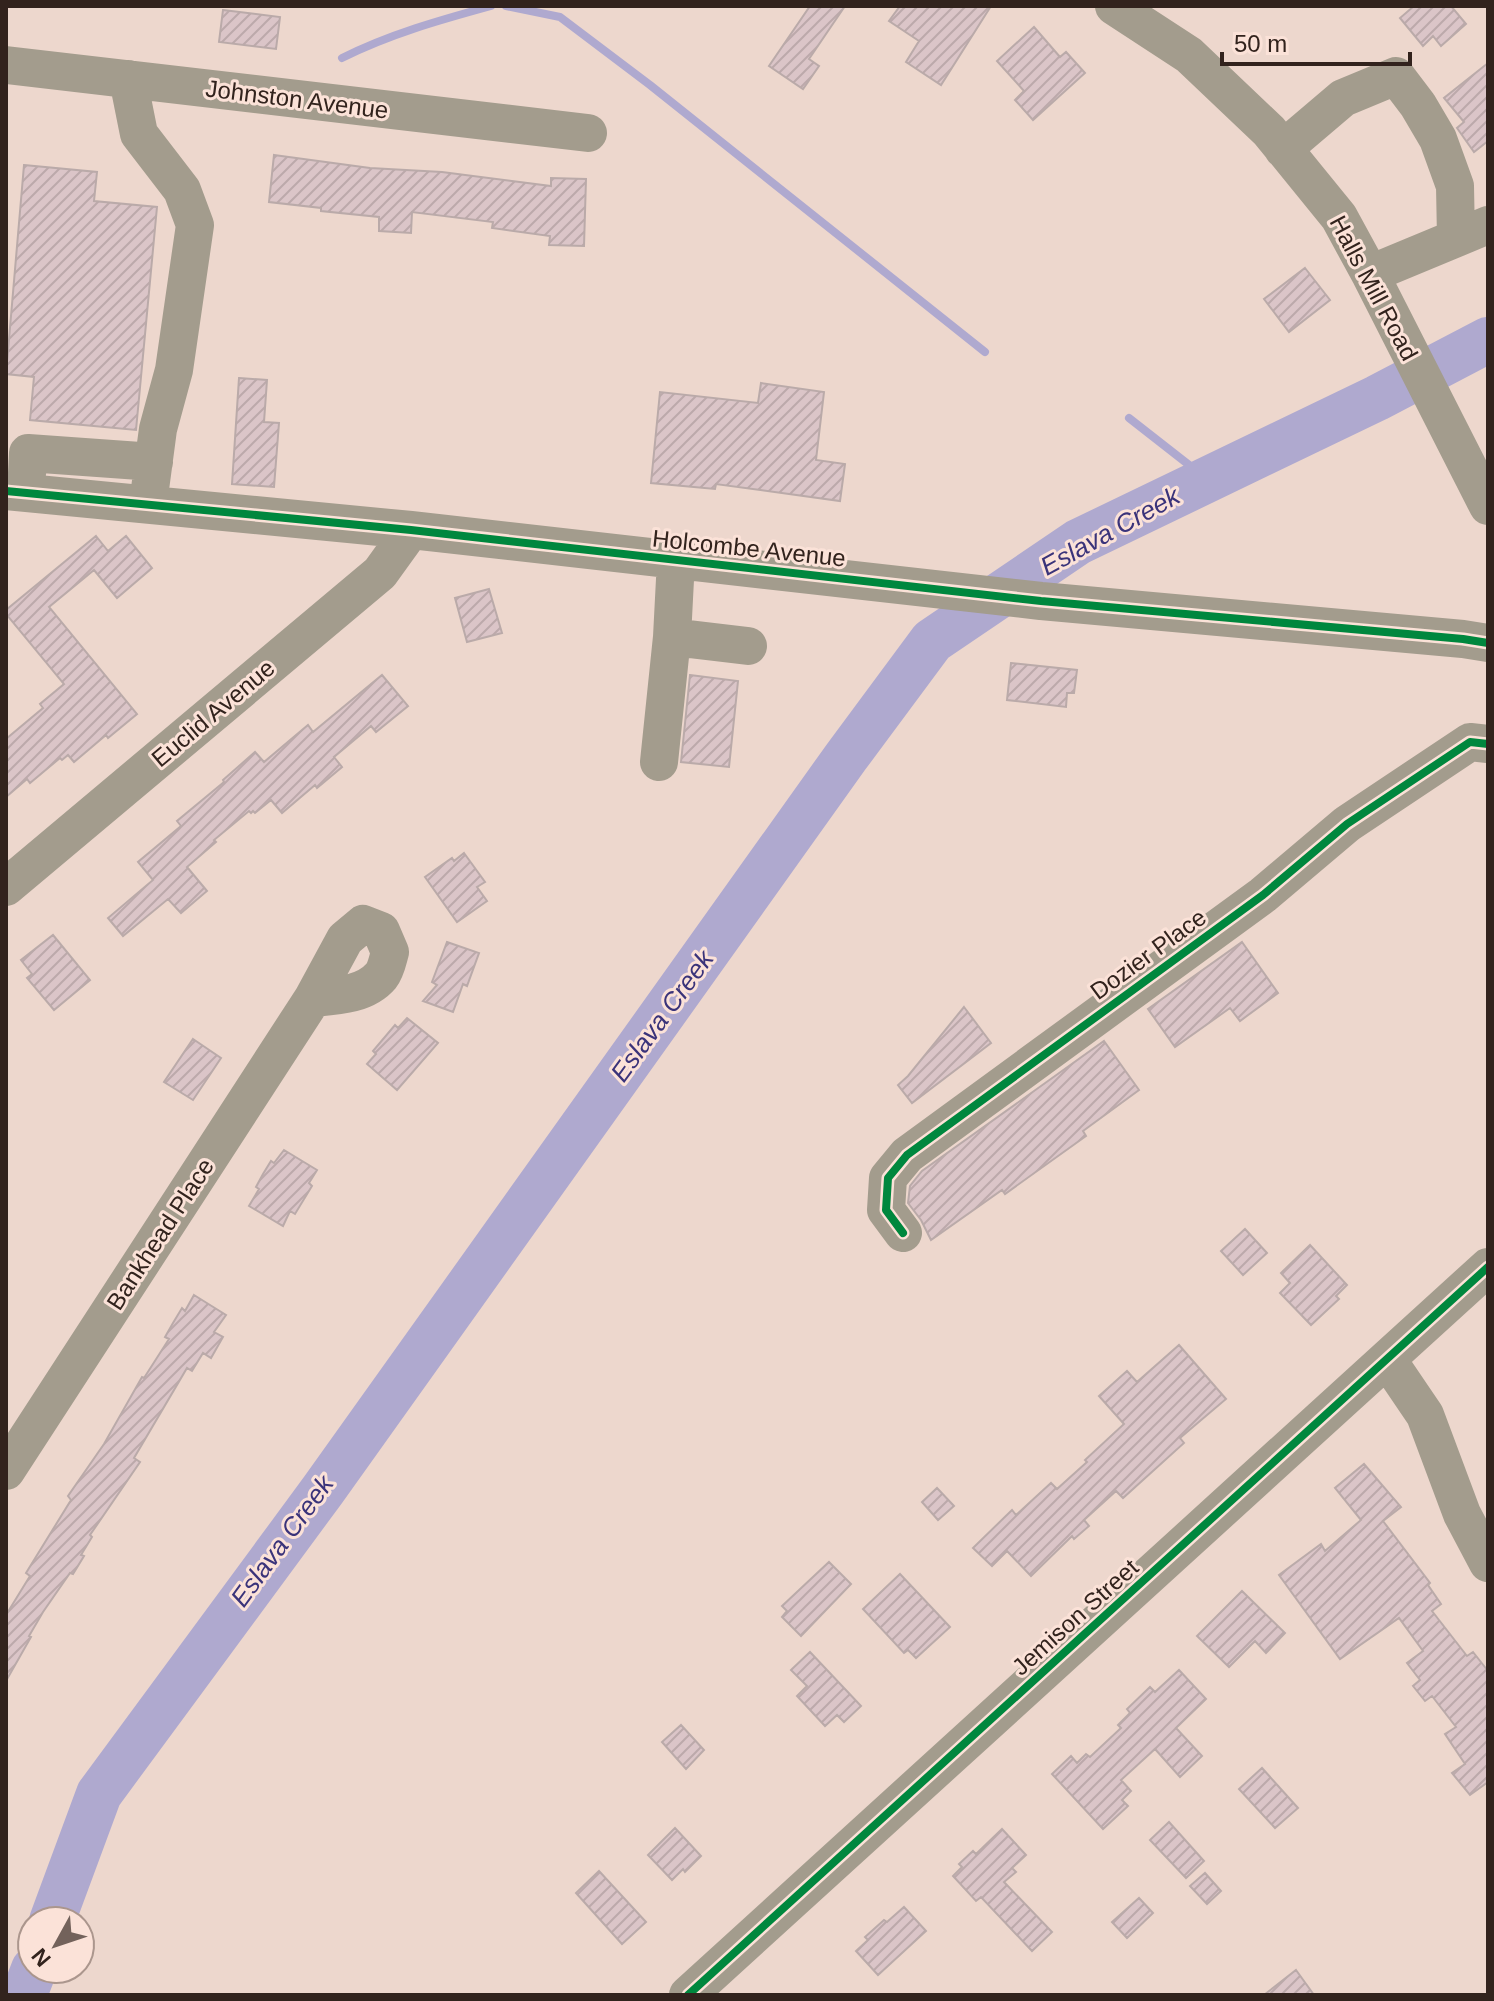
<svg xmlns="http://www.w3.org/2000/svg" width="1494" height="2001" font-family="Helvetica,sans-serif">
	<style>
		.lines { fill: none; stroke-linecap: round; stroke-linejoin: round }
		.stream { stroke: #afa9cf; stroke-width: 8 }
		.river { stroke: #afa9cf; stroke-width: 46 }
		.building { fill: url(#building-hatch); stroke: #baaaa9; stroke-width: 2 }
		.minor { stroke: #a39c8d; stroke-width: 38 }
		.cycleway-casing { stroke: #fbe2d8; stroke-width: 13 }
		.cycleway { stroke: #00873e; stroke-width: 8 }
		.labels { text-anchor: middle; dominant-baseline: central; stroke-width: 6; stroke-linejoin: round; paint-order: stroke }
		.street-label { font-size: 24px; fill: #32231d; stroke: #fbe2d8 }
		.water-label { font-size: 26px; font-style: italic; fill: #3a337a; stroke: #fbe2d8 }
	</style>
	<defs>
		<pattern id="building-hatch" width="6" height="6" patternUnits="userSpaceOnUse" patternTransform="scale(2)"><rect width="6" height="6" fill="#dbc5c8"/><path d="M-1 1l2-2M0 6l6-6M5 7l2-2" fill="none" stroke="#bca9ab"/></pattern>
	</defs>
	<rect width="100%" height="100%" fill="#edd7cd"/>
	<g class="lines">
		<!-- stream -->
		<path class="stream" d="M 506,6 L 560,17 L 650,85 L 985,352
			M 342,58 C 390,34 440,20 491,6
			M 1129,418 L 1207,479"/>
		<!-- river -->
		<path class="river" d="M 52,1921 L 99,1794 L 323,1490 L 846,757 L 932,641 L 1078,542 L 1377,398 L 1488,340
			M 24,1995 L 34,1969"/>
	</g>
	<!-- building -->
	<path class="building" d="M 810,6 L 845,6 L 809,59 L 819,66 L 803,89 L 769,66 Z
		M 900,6 L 991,6 L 941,85 L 906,62 L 919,41 L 889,21 Z
		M 1414,6 L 1451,6 L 1466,24 L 1441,46 L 1433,36 L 1423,46 L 1400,18 Z
		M 223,10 L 280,17 L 276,49 L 219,42 Z
		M 1034,27 L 1060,57 L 1066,52 L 1085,73 L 1033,120 L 1015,100 L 1024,91 L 997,61 Z
		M 1488,63 L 1488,141 L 1474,152 L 1457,128 L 1464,122 L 1444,98 Z
		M 274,155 L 370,168 L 442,172 L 551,186 L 551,178 L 586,179 L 584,246 L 549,245 L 550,236 L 492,228 L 493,222 L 412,212 L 411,233 L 379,231 L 379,217 L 321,211 L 321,208 L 269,202 Z
		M 24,165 L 97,172 L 94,201 L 157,207 L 136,430 L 30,420 L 34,377 L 6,374 Z
		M 1305,268 L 1330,300 L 1289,332 L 1264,299 Z
		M 239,378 L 267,380 L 264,422 L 279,423 L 274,487 L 232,484 Z
		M 761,383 L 824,392 L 816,460 L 845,464 L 840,501 L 716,484 L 715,489 L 651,483 L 660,392 L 758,403 Z
		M 96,536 L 108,551 L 126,536 L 152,568 L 117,598 L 94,570 L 49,607 L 137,714 L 108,738 L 106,735 L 74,762 L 68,755 L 62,760 L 60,758 L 30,783 L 27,779 L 6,797 L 6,739 L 43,708 L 40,704 L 64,684 L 6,614 L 6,610 Z
		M 489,589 L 502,633 L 467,642 L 455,598 Z
		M 1011,663 L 1077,670 L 1074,693 L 1067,693 L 1066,707 L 1007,700 Z
		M 382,675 L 408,706 L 376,732 L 371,726 L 334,757 L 342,767 L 317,788 L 315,785 L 282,813 L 271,800 L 255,813 L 253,811 L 251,813 L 249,811 L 214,840 L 216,842 L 187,867 L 207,891 L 181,913 L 168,899 L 123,936 L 108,918 L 153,880 L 138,862 L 181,826 L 177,821 L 224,782 L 223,780 L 255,752 L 264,762 L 308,725 L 313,732 Z
		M 690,675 L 738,681 L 729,767 L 681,762 Z
		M 464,853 L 485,882 L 477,887 L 487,901 L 457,922 L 425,877 L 452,858 L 454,861 Z
		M 53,935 L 90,980 L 54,1010 L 27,978 L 32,974 L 21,960 Z
		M 447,942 L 479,953 L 467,986 L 463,984 L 453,1012 L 423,1001 L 437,985 L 432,982 Z
		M 1242,942 L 1278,993 L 1240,1021 L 1230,1008 L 1175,1047 L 1148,1009 Z
		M 964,1007 L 991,1043 L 912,1103 L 898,1085 L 908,1076 Z
		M 407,1018 L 438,1043 L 397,1090 L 367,1064 L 376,1054 L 373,1051 L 395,1025 L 398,1028 Z
		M 193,1039 L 221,1058 L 193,1100 L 164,1082 Z
		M 1104,1041 L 1139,1090 L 1083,1131 L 1086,1136 L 1005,1194 L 1002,1190 L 931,1240 L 921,1220 L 908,1203 L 910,1186 L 922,1171 Z
		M 284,1150 L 317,1170 L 309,1183 L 312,1186 L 295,1214 L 290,1211 L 283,1226 L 249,1206 L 259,1189 L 256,1187 L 263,1174 L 271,1161 L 274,1163 Z
		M 1245,1229 L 1267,1253 L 1243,1275 L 1221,1251 Z
		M 1310,1245 L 1347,1285 L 1336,1296 L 1339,1299 L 1311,1325 L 1280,1293 L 1290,1283 L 1281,1273 Z
		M 194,1295 L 226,1315 L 214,1332 L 223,1337 L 211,1358 L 203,1353 L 192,1371 L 187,1368 L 134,1458 L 140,1462 L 90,1535 L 92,1537 L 81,1555 L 84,1556 L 73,1574 L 70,1573 L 43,1612 L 29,1636 L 31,1637 L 6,1681 L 6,1615 L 30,1576 L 26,1573 L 71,1500 L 68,1496 L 104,1444 L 142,1377 L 144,1378 L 169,1339 L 165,1337 L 173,1323 L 182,1308 L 185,1311 Z
		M 1179,1345 L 1226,1399 L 1180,1438 L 1184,1443 L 1123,1498 L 1116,1491 L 1084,1520 L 1089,1526 L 1074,1539 L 1072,1536 L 1031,1576 L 1007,1551 L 992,1566 L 973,1548 L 1012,1510 L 1016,1515 L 1051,1483 L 1057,1489 L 1087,1462 L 1085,1460 L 1124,1424 L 1099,1396 L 1127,1371 L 1137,1382 Z
		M 1364,1464 L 1401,1507 L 1383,1521 L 1430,1583 L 1428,1585 L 1441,1604 L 1432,1611 L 1467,1656 L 1473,1652 L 1488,1671 L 1488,1782 L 1470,1795 L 1452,1773 L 1465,1764 L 1445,1734 L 1456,1727 L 1432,1696 L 1425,1701 L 1413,1686 L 1420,1680 L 1407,1663 L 1423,1651 L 1399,1618 L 1340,1659 L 1279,1575 L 1321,1544 L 1325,1551 L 1361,1520 L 1335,1488 Z
		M 937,1488 L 954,1506 L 938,1520 L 922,1502 Z
		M 829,1562 L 851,1584 L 801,1636 L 782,1617 L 787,1611 L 782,1606 Z
		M 900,1574 L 950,1627 L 916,1658 L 908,1650 L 904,1653 L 863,1609 Z
		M 1242,1591 L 1285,1633 L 1266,1653 L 1255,1641 L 1229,1667 L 1197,1636 Z
		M 810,1652 L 861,1706 L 844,1722 L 837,1715 L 825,1726 L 797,1696 L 807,1686 L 791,1670 Z
		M 1179,1670 L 1206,1699 L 1176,1728 L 1202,1756 L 1180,1777 L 1155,1749 L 1121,1780 L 1131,1791 L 1122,1800 L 1128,1806 L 1103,1829 L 1052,1774 L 1071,1756 L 1077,1763 L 1086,1754 L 1090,1757 L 1121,1728 L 1118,1725 L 1130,1713 L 1127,1709 L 1150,1687 L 1155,1692 Z
		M 681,1725 L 704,1750 L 686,1769 L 662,1742 Z
		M 1262,1768 L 1298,1808 L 1275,1828 L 1239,1789 Z
		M 1169,1822 L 1204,1861 L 1186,1878 L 1150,1840 Z
		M 675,1828 L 701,1856 L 685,1872 L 683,1869 L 672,1880 L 648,1855 Z
		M 1002,1829 L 1026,1855 L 1012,1868 L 1016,1872 L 1004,1882 L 1052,1932 L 1032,1951 L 981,1897 L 976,1901 L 953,1876 L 962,1867 L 959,1864 L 973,1851 L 976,1854 Z
		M 599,1871 L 646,1922 L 622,1944 L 576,1893 Z
		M 1205,1873 L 1221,1891 L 1207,1904 L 1190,1886 Z
		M 1139,1898 L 1153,1913 L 1127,1938 L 1112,1922 Z
		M 904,1907 L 926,1931 L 878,1975 L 856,1951 L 868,1940 L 865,1937 L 884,1920 L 887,1922 Z
		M 1296,1970 L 1314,1995 L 1264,1995 Z"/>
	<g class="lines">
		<!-- minor -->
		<path class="minor" d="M 1114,6 L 1189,55 L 1269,131 L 1339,217 L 1370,274 L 1488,506
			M 6,65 L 588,133
			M 128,79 L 139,134 L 182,190 L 195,225 L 174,370 L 158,429 L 148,504
			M 1283,149 L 1343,98 L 1396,76 L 1418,105 L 1438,139 L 1455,186 L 1456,238
			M 1370,274 L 1488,225
			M 6,491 L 411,530 L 1041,601 L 1463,639 L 1488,643
			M 26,493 L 28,453 L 154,462
			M 676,560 L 672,637 L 748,646
			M 659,762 L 672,637
			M 6,887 L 380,573 L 411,530
			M 903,1233 L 886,1210 L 888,1178 L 907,1155 L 1263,895 L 1347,824 L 1470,742 L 1488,744
			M 1387,1359 L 1425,1415 L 1462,1514 L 1488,1563
			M 6,1471 L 313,998 L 345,939 L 363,924 L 381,931 L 390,952 C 388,959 386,970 381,976 C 365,995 336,996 313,998
			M 688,1995 L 1488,1267"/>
		<!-- cycleway casing -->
		<g class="cycleway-casing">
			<path id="cycleway" d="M 6,491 L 411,530 L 1041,601 L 1463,639 L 1488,643
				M 903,1233 L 886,1210 L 888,1178 L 907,1155 L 1263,895 L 1347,824 L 1470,742 L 1488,744
				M 688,1995 L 1488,1267"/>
		</g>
		<!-- cycleway -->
		<use href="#cycleway" class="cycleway"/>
	</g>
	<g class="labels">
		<!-- street labels -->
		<g class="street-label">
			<text transform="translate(297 99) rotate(7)">Johnston Avenue</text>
			<text transform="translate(1374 288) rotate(62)">Halls Mill Road</text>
			<text transform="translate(749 548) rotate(6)">Holcombe Avenue</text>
			<text transform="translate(213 713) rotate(-40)">Euclid Avenue</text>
			<text transform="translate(1148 954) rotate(-36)">Dozier Place</text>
			<text transform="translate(160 1234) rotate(-57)">Bankhead Place</text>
			<text transform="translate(1075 1617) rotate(-42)">Jemison Street</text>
		</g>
		<!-- water labels -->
		<g class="water-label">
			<text transform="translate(1110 531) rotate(-29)">Eslava Creek</text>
			<text transform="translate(662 1016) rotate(-54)">Eslava Creek</text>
			<text transform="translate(282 1541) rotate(-54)">Eslava Creek</text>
		</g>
	</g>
	<!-- border -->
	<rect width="1494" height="2001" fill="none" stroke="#32231d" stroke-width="16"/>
	<!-- north arrow -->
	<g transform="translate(56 1945) rotate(230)"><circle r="38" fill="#fbe2d8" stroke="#ab968d" stroke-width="2"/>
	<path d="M0-6L14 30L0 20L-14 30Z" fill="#73625b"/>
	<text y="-12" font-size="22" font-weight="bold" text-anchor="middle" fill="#32231d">N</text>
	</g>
	<!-- scale -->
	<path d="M1222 52v12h188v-12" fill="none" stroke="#32231d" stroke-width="4"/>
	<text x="1234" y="52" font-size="24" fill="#32231d" stroke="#fbe2d8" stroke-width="6" paint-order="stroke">50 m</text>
</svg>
